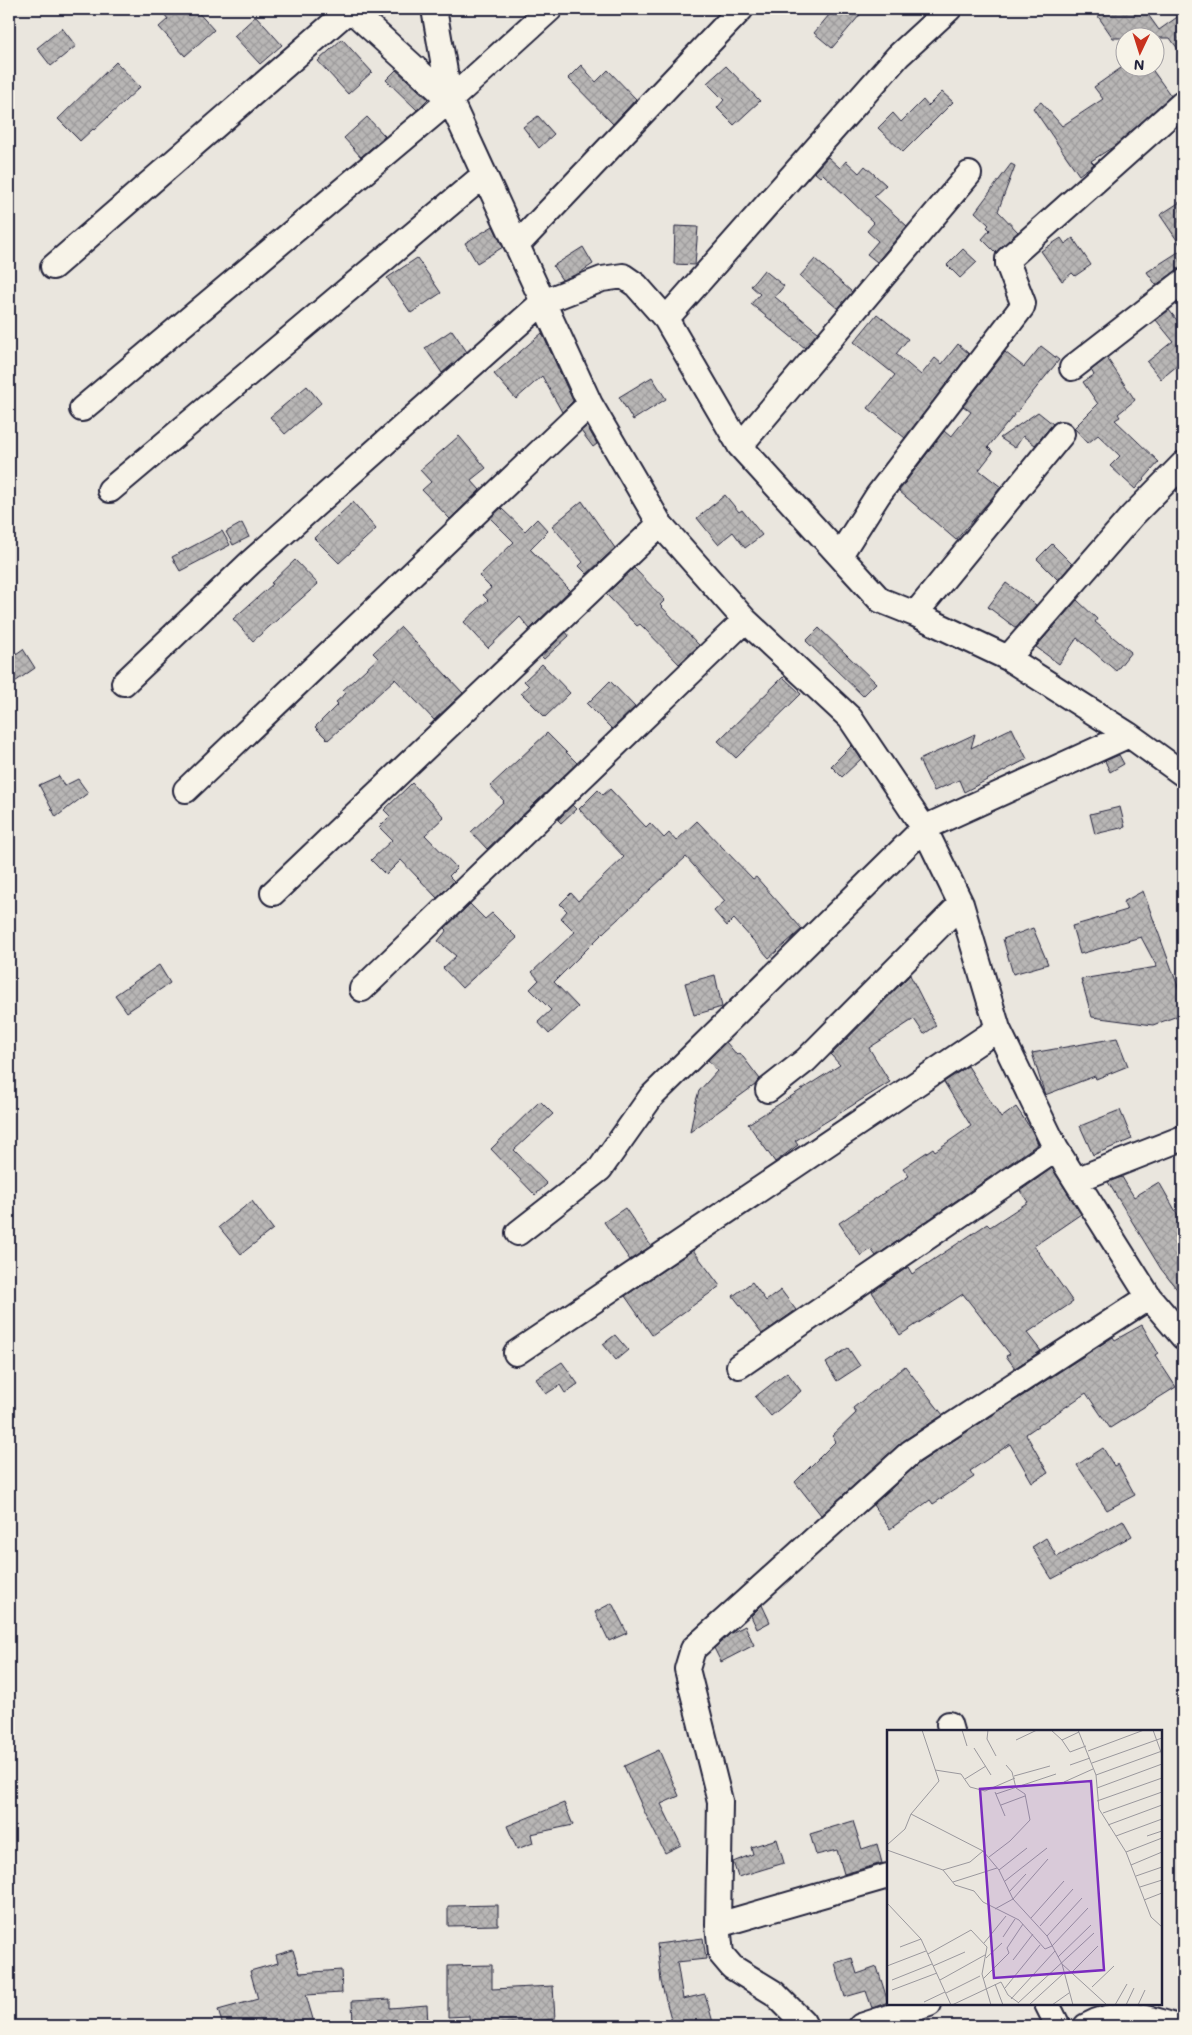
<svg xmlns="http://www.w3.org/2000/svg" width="1192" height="2035" font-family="Mali,sans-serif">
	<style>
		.building { fill: url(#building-cross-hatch); stroke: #22223b }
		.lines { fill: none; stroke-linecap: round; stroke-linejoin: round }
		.street-casing { stroke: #22223b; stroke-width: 28 }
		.street { stroke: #f7f3e8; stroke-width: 24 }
		.inset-road { fill: none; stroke: #9a989d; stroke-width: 1 }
		.view { fill: #7b2cbf; fill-opacity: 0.15; stroke: #7b2cbf; stroke-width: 2.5 }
		.inset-edge { fill: none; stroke: #22223b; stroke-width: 2.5 }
	</style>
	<defs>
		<pattern id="building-cross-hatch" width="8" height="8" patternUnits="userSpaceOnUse" patternTransform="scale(1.25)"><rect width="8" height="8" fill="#b8b6b5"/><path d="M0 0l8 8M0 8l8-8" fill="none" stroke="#9e9c9d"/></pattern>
	</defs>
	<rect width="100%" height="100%" fill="#eae6de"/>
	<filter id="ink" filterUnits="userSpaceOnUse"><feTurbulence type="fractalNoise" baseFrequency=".02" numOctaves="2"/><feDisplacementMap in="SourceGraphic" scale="10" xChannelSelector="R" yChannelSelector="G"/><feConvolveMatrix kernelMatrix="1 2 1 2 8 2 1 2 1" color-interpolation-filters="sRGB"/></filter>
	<g filter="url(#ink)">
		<!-- building -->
		<path class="building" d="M 160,9 L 195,9 L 214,30 L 185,56 L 159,27 L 168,19 Z
			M 834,9 L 865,9 L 832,48 L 814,33 Z
			M 1093,9 L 1144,9 L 1159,30 L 1183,13 L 1183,56 L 1170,38 L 1113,38 Z
			M 256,16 L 282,45 L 260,64 L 234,36 Z
			M 62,28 L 76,46 L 51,66 L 37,48 Z
			M 342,39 L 372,72 L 348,94 L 318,61 Z
			M 116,62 L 140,87 L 94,130 L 93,129 L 80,141 L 58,119 Z
			M 581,65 L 596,82 L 608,70 L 636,99 L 613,124 L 568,78 Z
			M 726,66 L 760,101 L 734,125 L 717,108 L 724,100 L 707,83 Z
			M 1121,68 L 1151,68 L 1171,96 L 1116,145 L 1091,161 L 1094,164 L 1079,175 L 1033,108 L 1041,102 L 1062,126 L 1103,99 L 1094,87 Z
			M 396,70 L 428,99 L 417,110 L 386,80 Z
			M 942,92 L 953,102 L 903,152 L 878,128 L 893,113 L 901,122 L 923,100 L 928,106 Z
			M 538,116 L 554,134 L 539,148 L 523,127 Z
			M 367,117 L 385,136 L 361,157 L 344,138 Z
			M 828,157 L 840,168 L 846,161 L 859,173 L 865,166 L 886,185 L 874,196 L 907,226 L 877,262 L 867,254 L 878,241 L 867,231 L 874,223 L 823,174 L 820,177 L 814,172 Z
			M 1011,164 L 1015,166 L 998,211 L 1018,232 L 996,253 L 982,239 L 990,230 L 987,227 L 989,225 L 975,212 Z
			M 1183,200 L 1183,266 L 1156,285 L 1147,272 L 1183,249 L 1160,215 Z
			M 493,226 L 503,247 L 477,263 L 465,243 Z
			M 675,226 L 698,227 L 695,265 L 674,264 Z
			M 1061,238 L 1065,244 L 1073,238 L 1091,265 L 1075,276 L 1072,273 L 1062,281 L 1041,251 Z
			M 583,247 L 593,264 L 578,274 L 562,280 L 553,266 Z
			M 963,249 L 977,262 L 960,278 L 947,265 Z
			M 417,258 L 441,293 L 411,313 L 387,278 Z
			M 815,259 L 852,292 L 838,309 L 800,276 Z
			M 764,270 L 784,286 L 775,297 L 818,332 L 805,348 L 751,304 L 760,294 L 751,286 Z
			M 1169,310 L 1183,328 L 1183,361 L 1161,379 L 1147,362 L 1173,341 L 1156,320 Z
			M 877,314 L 908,339 L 896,354 L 921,375 L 935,358 L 942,364 L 958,344 L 969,354 L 905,438 L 868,408 L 895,375 L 854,342 Z
			M 452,330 L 467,352 L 442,373 L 425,348 Z
			M 542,333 L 573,401 L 562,412 L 542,376 L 516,399 L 494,374 Z
			M 1041,346 L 1059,360 L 988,447 L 993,452 L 979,470 L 1001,487 L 956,540 L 899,491 L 944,431 L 951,437 L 971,412 L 963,406 L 1005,352 L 1024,367 Z
			M 1107,358 L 1135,400 L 1118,414 L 1120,417 L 1115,420 L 1159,462 L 1135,489 L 1110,466 L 1120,456 L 1098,435 L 1088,443 L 1074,428 L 1098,404 L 1083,382 L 1094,375 L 1091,370 Z
			M 652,377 L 666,399 L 633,420 L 619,397 Z
			M 307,386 L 321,403 L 285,434 L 270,417 Z
			M 1038,412 L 1053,424 L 1035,445 L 1023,436 L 1015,448 L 1000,438 Z
			M 587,426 L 597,444 L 593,447 L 581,431 Z
			M 459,436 L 486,468 L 471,480 L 480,490 L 450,519 L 422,490 L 431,482 L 420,470 Z
			M 725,495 L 739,512 L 742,510 L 762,535 L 745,548 L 733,532 L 718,544 L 697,518 Z
			M 582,501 L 615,548 L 587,574 L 579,566 L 583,562 L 552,526 Z
			M 353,502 L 376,529 L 339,563 L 314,538 Z
			M 501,508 L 525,531 L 537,519 L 548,531 L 530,549 L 570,590 L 530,629 L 520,617 L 488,648 L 464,622 L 488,600 L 483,595 L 491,588 L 479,576 L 514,542 L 490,518 Z
			M 242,523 L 249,537 L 233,545 L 226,532 Z
			M 222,531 L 230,545 L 180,571 L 172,557 Z
			M 1052,544 L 1072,564 L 1058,580 L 1037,559 Z
			M 295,560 L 318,584 L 253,641 L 233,619 L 273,584 L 271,583 Z
			M 634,568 L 665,600 L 660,605 L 699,645 L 679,664 L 640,624 L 637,626 L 606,594 Z
			M 1006,583 L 1036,605 L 1016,628 L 988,607 Z
			M 1077,600 L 1097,619 L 1095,622 L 1131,652 L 1116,671 L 1077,638 L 1059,664 L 1036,647 Z
			M 401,627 L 463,693 L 434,720 L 395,679 L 328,740 L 315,727 L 338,704 L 336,702 L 346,693 L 343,690 L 378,658 L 373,653 Z
			M 819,628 L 876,683 L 863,696 L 806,641 Z
			M 566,632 L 569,636 L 544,659 L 541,656 Z
			M 23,649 L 35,668 L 9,686 L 9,659 Z
			M 542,664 L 570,693 L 545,717 L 521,693 L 529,686 L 524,681 Z
			M 783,677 L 801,694 L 736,758 L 718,741 Z
			M 610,681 L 635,707 L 612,729 L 587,704 Z
			M 1012,728 L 1027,759 L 964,792 L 959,780 L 934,791 L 919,760 L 975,734 L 971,748 Z
			M 547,733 L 577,763 L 487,849 L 471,832 L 504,801 L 490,786 Z
			M 852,745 L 861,759 L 842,777 L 831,766 Z
			M 1119,755 L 1124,764 L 1110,772 L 1105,761 Z
			M 59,776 L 64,786 L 78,779 L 88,793 L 56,817 L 39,785 Z
			M 412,783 L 444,817 L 425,835 L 457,868 L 449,876 L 454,881 L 437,898 L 401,860 L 386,875 L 371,860 L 392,840 L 379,827 L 390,816 L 384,810 Z
			M 610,789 L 646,827 L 650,823 L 664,838 L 669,833 L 676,841 L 697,821 L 753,879 L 756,877 L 802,929 L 769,958 L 734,919 L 727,926 L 714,911 L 725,901 L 686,857 L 606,930 L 554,982 L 578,1007 L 549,1034 L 538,1022 L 551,1010 L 530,989 L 539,980 L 532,972 L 575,932 L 561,918 L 567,911 L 560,904 L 571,893 L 578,901 L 624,857 L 579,809 L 598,790 L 603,795 Z
			M 572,805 L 576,809 L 561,823 L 558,820 Z
			M 1120,807 L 1125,827 L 1095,834 L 1090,814 Z
			M 1143,891 L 1183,1000 L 1183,1014 L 1153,1025 L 1092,1017 L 1081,979 L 1157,967 L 1141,937 L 1080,954 L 1072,926 L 1127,910 L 1123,902 Z
			M 470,904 L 485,919 L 492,913 L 517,938 L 462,988 L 443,968 L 456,956 L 438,941 L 447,930 L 445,928 Z
			M 1033,928 L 1048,964 L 1013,974 L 1003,939 Z
			M 159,965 L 170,983 L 127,1012 L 115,995 Z
			M 715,975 L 722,1007 L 694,1015 L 685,983 Z
			M 910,975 L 936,1026 L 924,1034 L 914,1019 L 869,1048 L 890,1082 L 795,1141 L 798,1145 L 775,1162 L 748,1124 L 840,1065 L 831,1055 Z
			M 1117,1038 L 1128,1066 L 1096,1079 L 1095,1076 L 1045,1095 L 1032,1053 Z
			M 726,1042 L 737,1055 L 740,1053 L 760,1079 L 755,1085 L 690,1132 L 696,1101 L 699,1091 L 717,1071 L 708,1060 Z
			M 968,1066 L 1001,1118 L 1016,1107 L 1031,1129 L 1038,1144 L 876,1256 L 871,1249 L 861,1256 L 839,1223 L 909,1176 L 903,1168 L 933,1148 L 935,1151 L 971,1126 L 944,1082 Z
			M 540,1101 L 553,1114 L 514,1150 L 547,1184 L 535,1195 L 491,1149 Z
			M 1120,1110 L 1132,1139 L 1093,1155 L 1080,1126 Z
			M 1052,1168 L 1081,1214 L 1034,1246 L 1073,1302 L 1027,1333 L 1041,1351 L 1015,1368 L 1006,1356 L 1010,1354 L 963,1294 L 900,1335 L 872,1292 L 908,1267 L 912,1274 L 987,1224 L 990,1227 L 1028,1202 L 1020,1191 Z
			M 1122,1177 L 1134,1197 L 1159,1182 L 1183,1224 L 1183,1297 L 1161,1269 L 1108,1182 Z
			M 252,1201 L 273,1229 L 241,1254 L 219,1227 Z
			M 625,1208 L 651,1246 L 630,1260 L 604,1222 Z
			M 693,1250 L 720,1286 L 652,1335 L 625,1296 Z
			M 752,1282 L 766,1301 L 781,1290 L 796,1310 L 762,1334 L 733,1296 Z
			M 1142,1325 L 1158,1353 L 1155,1355 L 1176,1387 L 1110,1428 L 1086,1393 L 1026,1434 L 1048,1473 L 1032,1482 L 1010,1444 L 970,1471 L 974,1477 L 933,1504 L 930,1500 L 890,1529 L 873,1505 L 919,1463 L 1113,1337 L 1115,1340 Z
			M 615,1335 L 628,1350 L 616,1360 L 603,1344 Z
			M 848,1348 L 860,1366 L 837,1381 L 826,1363 Z
			M 562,1362 L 578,1384 L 565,1393 L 560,1385 L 546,1394 L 536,1379 Z
			M 905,1366 L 943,1415 L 902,1442 L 821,1515 L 795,1482 L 836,1441 L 832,1436 L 856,1413 L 853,1408 Z
			M 787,1372 L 801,1391 L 771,1416 L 755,1397 Z
			M 1103,1448 L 1114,1466 L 1118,1464 L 1135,1495 L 1107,1510 L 1077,1465 Z
			M 1123,1520 L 1132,1536 L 1052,1579 L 1032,1547 L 1046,1538 L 1057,1557 Z
			M 612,1603 L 627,1633 L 609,1641 L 595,1612 Z
			M 762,1605 L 770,1622 L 757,1629 L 751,1616 Z
			M 745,1626 L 754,1645 L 721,1662 L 714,1648 L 731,1633 Z
			M 659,1750 L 679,1796 L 661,1804 L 681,1845 L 665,1853 L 644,1811 L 624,1766 Z
			M 564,1803 L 573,1825 L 531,1834 L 533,1843 L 517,1849 L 507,1826 Z
			M 853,1821 L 862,1849 L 877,1844 L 882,1863 L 844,1874 L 837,1850 L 816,1855 L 810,1834 Z
			M 777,1839 L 784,1863 L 738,1877 L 733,1862 L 753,1854 L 751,1847 Z
			M 498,1905 L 498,1925 L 448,1926 L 448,1906 Z
			M 703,1938 L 706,1959 L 677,1962 L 683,1999 L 705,1994 L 714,2026 L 673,2026 L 661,1982 L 657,1944 Z
			M 293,1950 L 300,1973 L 341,1970 L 342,1993 L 306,1995 L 315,2026 L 223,2026 L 218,2010 L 258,1999 L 250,1971 L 278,1963 L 276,1955 Z
			M 852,1958 L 857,1974 L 877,1967 L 888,2002 L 872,2008 L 866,1991 L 845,1997 L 835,1963 Z
			M 492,1965 L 492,1989 L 553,1986 L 555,2019 L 470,2026 L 469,2016 L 448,2017 L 448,1966 Z
			M 390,1999 L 390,2008 L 427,2005 L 428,2026 L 353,2026 L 352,2001 Z"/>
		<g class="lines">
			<!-- street casing -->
			<g class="street-casing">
				<path id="street" d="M 350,9 L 450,100
					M 434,9 L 450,100 L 590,404 L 660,524 L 745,620 L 850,718 L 924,828 L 961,904 L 998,1029 L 1056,1149 L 1149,1297 L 1183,1337
					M 517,245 L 741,9
					M 53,267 L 350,9
					M 666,319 L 898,56 L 949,9
					M 1072,368 L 1183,282
					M 82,409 L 450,100 L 550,9
					M 740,446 L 969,174
					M 110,490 L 484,175
					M 840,555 L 878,495 L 1022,307 L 1023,303 L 1008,264 L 1008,259 L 1183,103
					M 915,614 L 1062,434
					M 1008,658 L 1132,516 L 1183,464
					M 124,683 L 251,562 L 543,302 L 602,279 L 623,276 L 636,285 L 666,319 L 740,446 L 880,600 L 915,614 L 1008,658 L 1129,735 L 1183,774
					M 186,790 L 590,404
					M 273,893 L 660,524
					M 362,989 L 745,620
					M 768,1090 L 806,1060 L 961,904
					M 1076,1180 L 1183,1138
					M 518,1233 L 600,1169 L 651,1097 L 924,828 L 1129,735
					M 516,1353 L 998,1029
					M 739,1366 L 1056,1149
					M 949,1724 L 951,1731
					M 718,1925 L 888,1876
					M 1047,2004 L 1058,2026
					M 805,2026 L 803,2022 L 774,1993 L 732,1967 L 721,1954 L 718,1925 L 720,1801 L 687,1669 L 693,1649 L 911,1452 L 1149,1297
					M 861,2026 L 929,2004
					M 1086,2026 C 1120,2008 1141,2016 1175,2026"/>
			</g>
			<!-- street -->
			<use href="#street" class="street"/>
		</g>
	</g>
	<!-- overview -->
	<g transform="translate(887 1730)">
		<rect width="275" height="275" fill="#eae6de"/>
		<path class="inset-road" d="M 75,0 L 80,16M 101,0 L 100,9 L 109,26M 164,0 L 175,10 L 192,2M 191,0 L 209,45 L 212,79 L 239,122 L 264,187 L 275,197M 266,0 L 275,25M 129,10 L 150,0M 175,10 L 183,22 L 199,16M 87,18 L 104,45M 201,21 L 257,0M 205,33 L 275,8M 183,35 L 203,28M 48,40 L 74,44 L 83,57 L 98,61 L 128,48M 209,45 L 275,21M 127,46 L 163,36M 78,49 L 99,36M 177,52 L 206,39M 210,58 L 275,34M 108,62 L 118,86M 109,64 L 169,44M 210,71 L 275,48M 114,75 L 138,66M 216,83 L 275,62M 24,84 L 52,51 L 35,0M 221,95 L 275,75M 229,106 L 275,89M 260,106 L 275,101M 0,115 L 18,99 L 24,84 L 96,121 L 112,140 L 126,169 L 160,206 L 175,234 L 186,275M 0,120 L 56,140 L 68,155 L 87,161 L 96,172 L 132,190 L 158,219 L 165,216 L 201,178M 239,122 L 275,108M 102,127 L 123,111 L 143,90 L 138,64 L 129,58 L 125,42 L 119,35M 244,135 L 275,122M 56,140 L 83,132 L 96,121M 112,140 L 140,118M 249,146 L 275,137M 118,151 L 160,118M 66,152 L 110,138M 253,157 L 275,150M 122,162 L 139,144M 257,170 L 275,163M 0,173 L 34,209 L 64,275M 108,179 L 126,169 L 161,129M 144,188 L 177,151M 153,196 L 186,159M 160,206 L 195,168M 116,207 L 128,189M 97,213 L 119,186M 13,217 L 34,209M 41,224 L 84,200 L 100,217 L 95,244 L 104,275M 171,227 L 204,195M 99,228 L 115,213M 126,230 L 146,204M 175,234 L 220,275M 0,236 L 39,221M 46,236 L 78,222M 185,242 L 211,216M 96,249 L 122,223 L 120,218 L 136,194M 5,250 L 45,234M 53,250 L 98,225M 108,254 L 116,275M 205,257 L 227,236M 118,258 L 153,215M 5,260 L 50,243M 59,263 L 93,246M 124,269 L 168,221M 37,272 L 58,262M 131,273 L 207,203M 65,275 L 114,252 L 121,265 L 132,273M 142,275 L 177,243M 165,275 L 182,263M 228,275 L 240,254M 239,275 L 247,258M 251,275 L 258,260"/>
		<path class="view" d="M 204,51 L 217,240 L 107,248 L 93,59 Z"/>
		<rect width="275" height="275" class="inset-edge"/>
	</g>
	<!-- margin -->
	<rect width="1192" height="2035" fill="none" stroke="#f7f3e8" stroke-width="30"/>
	<rect x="15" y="15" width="1162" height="2005" fill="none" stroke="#22223b" stroke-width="2" filter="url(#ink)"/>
	<!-- north arrow -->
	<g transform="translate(1140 52) rotate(184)"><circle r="24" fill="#f7f3e8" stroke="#a29fa3"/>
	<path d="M0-4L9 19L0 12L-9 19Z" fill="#c8321e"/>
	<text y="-8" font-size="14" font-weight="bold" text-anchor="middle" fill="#22223b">N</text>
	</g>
</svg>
